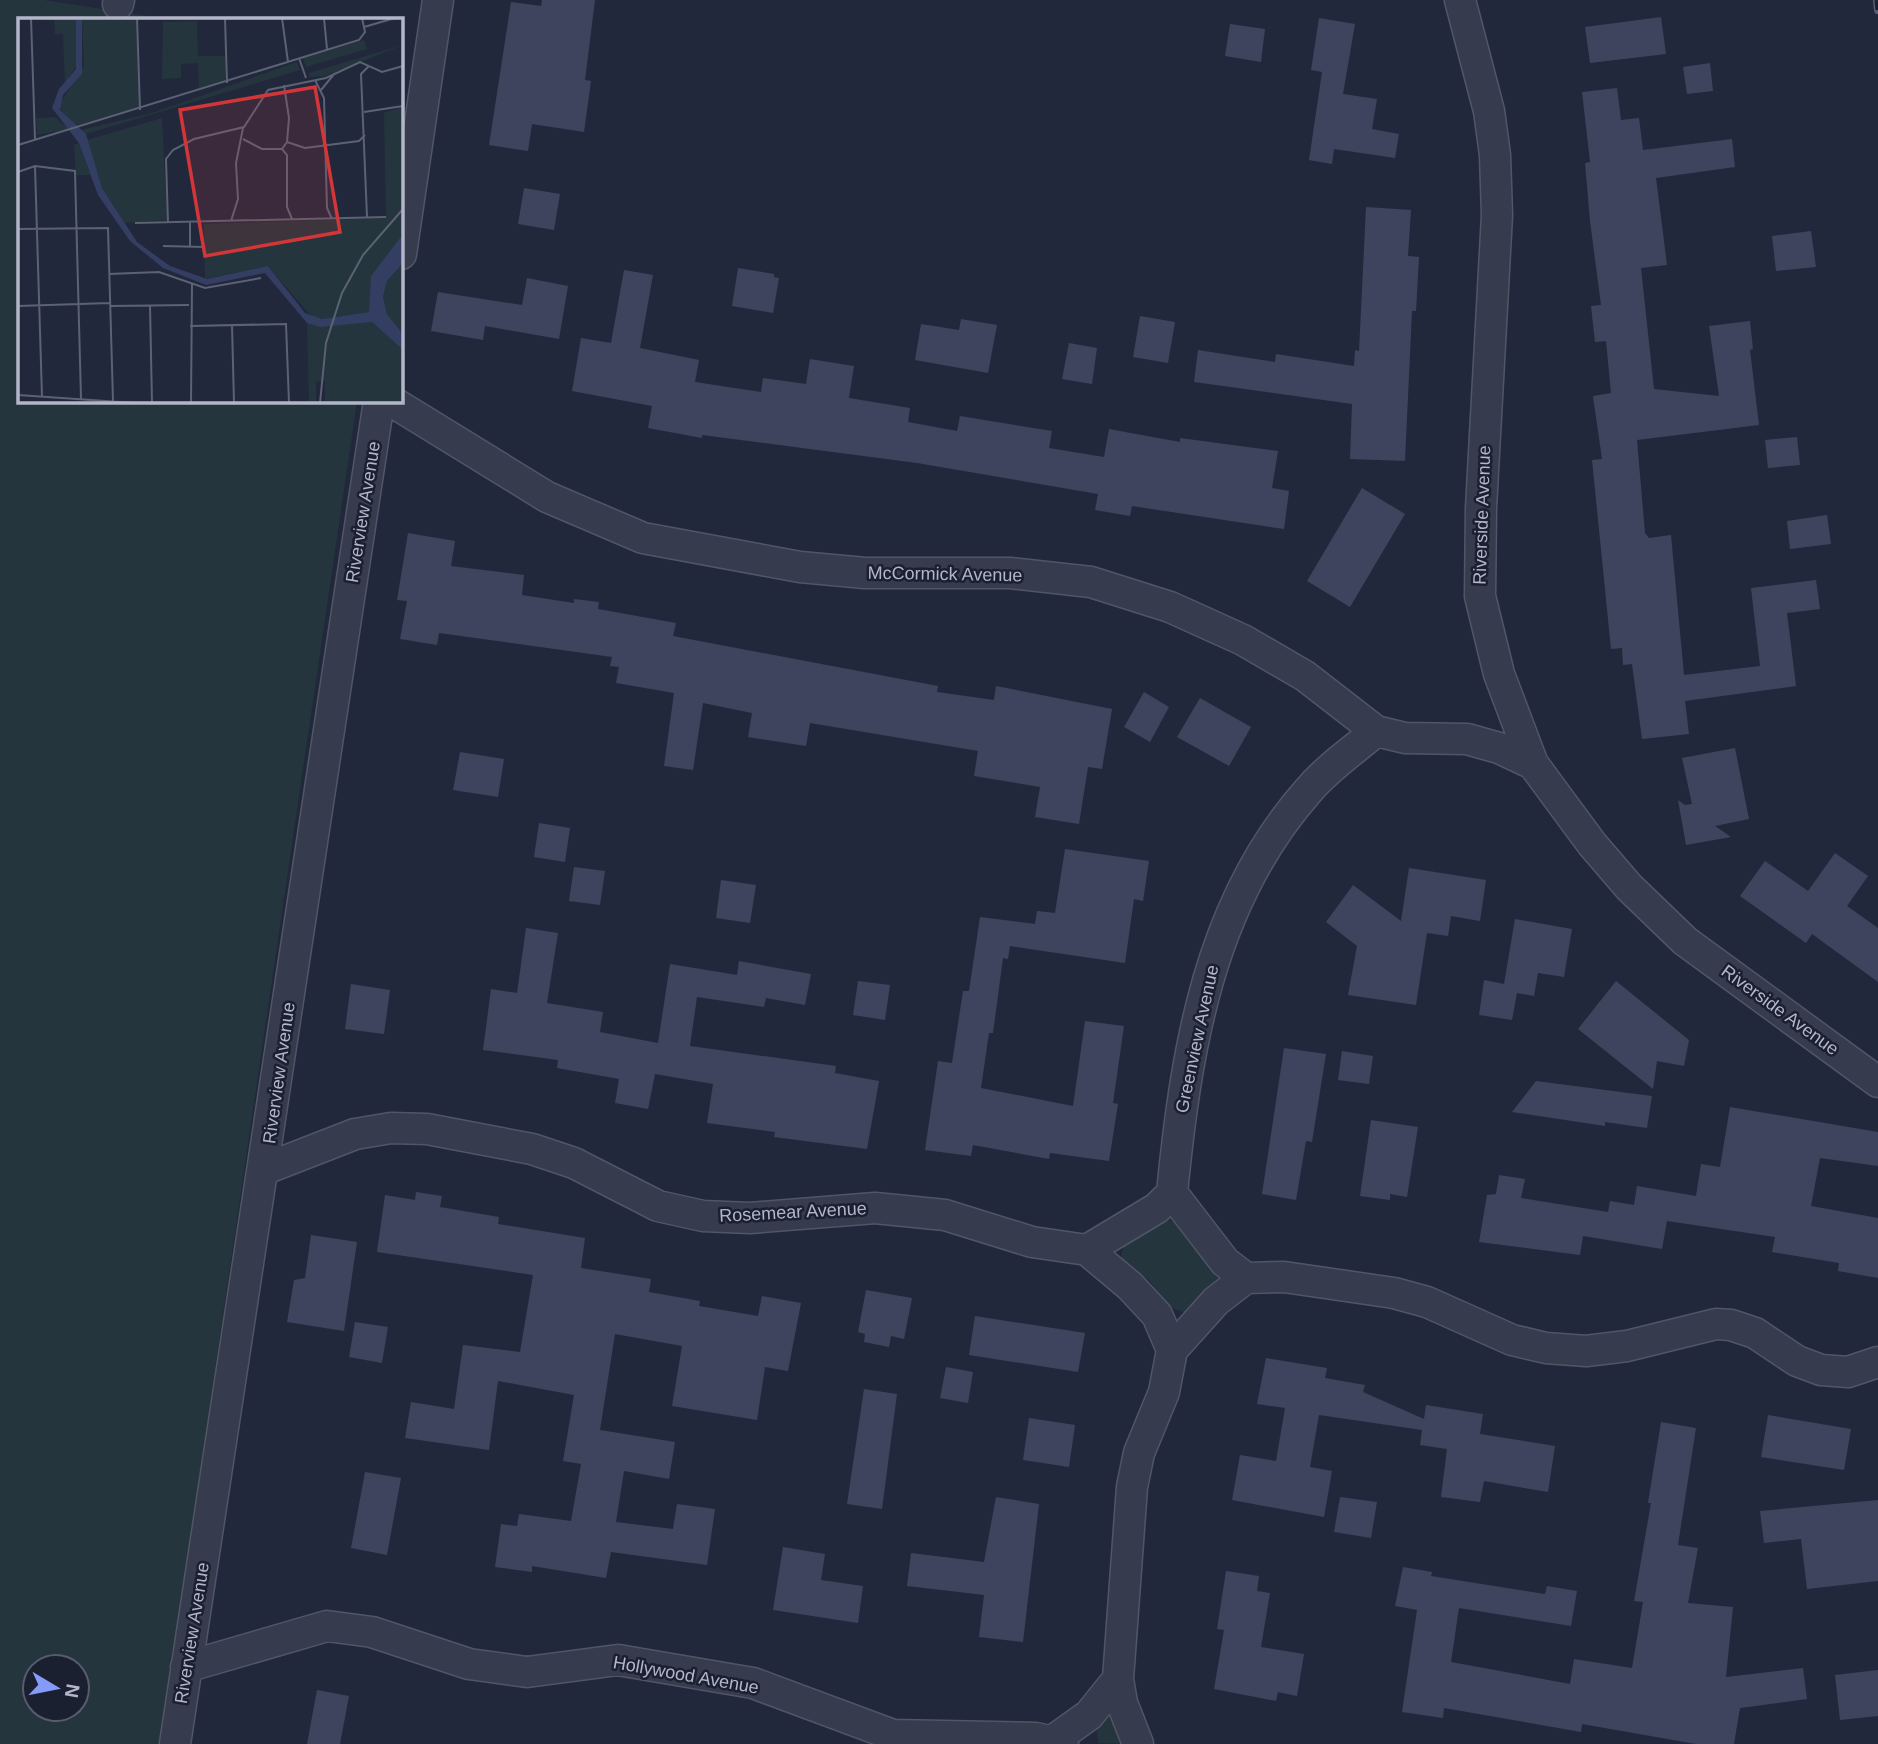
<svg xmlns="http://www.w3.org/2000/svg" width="1878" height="1744" font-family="Arial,sans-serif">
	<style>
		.green { fill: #24353d; fill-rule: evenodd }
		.building { fill: #3e445d }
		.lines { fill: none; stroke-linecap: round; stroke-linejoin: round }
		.minor-casing { stroke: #515667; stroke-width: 33 }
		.minor { stroke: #363b4d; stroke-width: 30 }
		.rail-casing { stroke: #585e74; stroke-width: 8 }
		.rail { stroke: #1b2031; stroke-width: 5; stroke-dasharray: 16; stroke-linecap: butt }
		.labels { text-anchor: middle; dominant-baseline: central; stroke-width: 5; stroke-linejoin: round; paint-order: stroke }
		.street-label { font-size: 18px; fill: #b2b6c8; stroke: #1b2031 }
		.inset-road { fill: none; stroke: #5c6174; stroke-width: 2 }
		.view { fill: #d23638; fill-opacity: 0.15; stroke: #d23638; stroke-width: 3.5 }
		.inset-edge { fill: none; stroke: #b2b6c8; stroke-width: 3.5 }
	</style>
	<rect width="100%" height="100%" fill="#22283c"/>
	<!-- green -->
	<path class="green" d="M 0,0 L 44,0 L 167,19 L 19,19 L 19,401 L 357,401 L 160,1744 L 0,1744 ZM 35,1667 L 77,1667 L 77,1709 L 35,1709 Z
		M 1160,1219 L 1177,1222 L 1223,1279 L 1189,1314 L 1169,1307 L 1149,1280 L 1122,1259 C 1119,1239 1145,1229 1160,1219 Z
		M 1111,1711 L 1128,1744 L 1098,1743 L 1097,1730 Z"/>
	<!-- building -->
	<path class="building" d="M 542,0 L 595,0 L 585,80 L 591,81 L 584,132 L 532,124 L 528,151 L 489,145 L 511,2 L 541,6 Z
		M 1661,17 L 1666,54 L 1590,63 L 1585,27 Z
		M 1319,18 L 1355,24 L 1343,94 L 1377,99 L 1372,129 L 1399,134 L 1395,158 L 1334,149 L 1332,164 L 1309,160 L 1322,72 L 1311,70 Z
		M 1230,24 L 1265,29 L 1261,62 L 1225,56 Z
		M 1710,63 L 1713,91 L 1687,94 L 1683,67 Z
		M 1617,88 L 1621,120 L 1639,118 L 1643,150 L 1732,139 L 1735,167 L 1656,178 L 1667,265 L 1641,268 L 1654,389 L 1719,396 L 1709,326 L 1750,321 L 1753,349 L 1750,350 L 1759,425 L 1637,440 L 1645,533 L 1649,538 L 1671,535 L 1684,675 L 1760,666 L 1751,588 L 1816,580 L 1820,609 L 1787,613 L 1796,686 L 1685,701 L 1689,734 L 1642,739 L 1632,664 L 1623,665 L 1622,648 L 1611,649 L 1592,460 L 1602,459 L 1593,396 L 1611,393 L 1606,341 L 1595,342 L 1591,306 L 1601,305 L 1590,221 L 1585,163 L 1590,162 L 1582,92 Z
		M 524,188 L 560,194 L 554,230 L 518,224 Z
		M 1366,207 L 1411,210 L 1408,256 L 1419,257 L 1416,311 L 1412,311 L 1405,461 L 1350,459 L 1352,404 L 1194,382 L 1198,350 L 1275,362 L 1276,354 L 1354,366 L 1355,350 L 1359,351 Z
		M 1811,231 L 1816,267 L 1776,271 L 1772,236 Z
		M 738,268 L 774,274 L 774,277 L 779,278 L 773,313 L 732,306 Z
		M 624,270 L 653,275 L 640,348 L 699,360 L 695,382 L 761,392 L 763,378 L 806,384 L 810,359 L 854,366 L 849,398 L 910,408 L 908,422 L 957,431 L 960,416 L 1052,431 L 1049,448 L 1104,457 L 1109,429 L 1180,442 L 1180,438 L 1278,451 L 1272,488 L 1289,491 L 1284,529 L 1132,506 L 1130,516 L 1095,510 L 1098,494 L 917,463 L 702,435 L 702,438 L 648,428 L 652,406 L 572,391 L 581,338 L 611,343 Z
		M 527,278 L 568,286 L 559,339 L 485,326 L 483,340 L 431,331 L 438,292 L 522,305 Z
		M 1140,316 L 1175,322 L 1168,363 L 1133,357 Z
		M 961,319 L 997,325 L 988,373 L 915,360 L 921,324 L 959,330 Z
		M 1069,343 L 1097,348 L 1092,384 L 1062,379 Z
		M 1797,437 L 1800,465 L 1768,468 L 1765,440 Z
		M 1362,488 L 1405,514 L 1350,607 L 1307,581 Z
		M 1827,515 L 1831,544 L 1790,549 L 1787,521 Z
		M 408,533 L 455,541 L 451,566 L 524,575 L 522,595 L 574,603 L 574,599 L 599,602 L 598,609 L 676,623 L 673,636 L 938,686 L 937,692 L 994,700 L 996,686 L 1112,709 L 1102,769 L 1088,767 L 1079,824 L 1035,817 L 1040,787 L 974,776 L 978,751 L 810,723 L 806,746 L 748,737 L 752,713 L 703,703 L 693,770 L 664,766 L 674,693 L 616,683 L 619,667 L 610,666 L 612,657 L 439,633 L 437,645 L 400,639 L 407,601 L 397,600 Z
		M 1144,692 L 1169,707 L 1150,742 L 1124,727 Z
		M 1200,698 L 1251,727 L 1229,766 L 1177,737 Z
		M 1735,748 L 1749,819 L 1715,826 L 1731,837 L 1686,845 L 1678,800 L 1685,805 L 1692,804 L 1682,758 Z
		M 460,752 L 504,759 L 498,797 L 453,790 Z
		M 539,823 L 570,828 L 565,862 L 534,857 Z
		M 1065,849 L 1149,861 L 1143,901 L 1134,899 L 1125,963 L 1010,946 L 1008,959 L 1003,958 L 993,1033 L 989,1033 L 981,1088 L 1073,1106 L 1085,1021 L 1124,1026 L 1113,1103 L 1118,1104 L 1109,1161 L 1050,1153 L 1049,1159 L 973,1145 L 971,1156 L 925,1150 L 938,1061 L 952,1063 L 963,991 L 969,991 L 980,917 L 1035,924 L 1037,911 L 1055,913 Z
		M 1835,853 L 1868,876 L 1847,906 L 1878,928 L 1878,982 L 1812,934 L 1806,943 L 1740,896 L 1765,861 L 1808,891 Z
		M 574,867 L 605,871 L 600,905 L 569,901 Z
		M 1409,868 L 1486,880 L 1480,921 L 1451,916 L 1448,936 L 1427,933 L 1416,1005 L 1348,995 L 1357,946 L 1326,922 L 1353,885 L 1401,921 Z
		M 721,880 L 756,885 L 750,923 L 716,918 Z
		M 1515,919 L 1572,929 L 1564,977 L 1538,973 L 1534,996 L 1517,993 L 1512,1020 L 1479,1015 L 1484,980 L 1504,984 Z
		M 526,928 L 558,933 L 547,1003 L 603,1012 L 600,1032 L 658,1043 L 670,964 L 737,975 L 739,961 L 811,974 L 805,1005 L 766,998 L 764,1007 L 697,997 L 690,1046 L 836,1066 L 835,1073 L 879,1081 L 867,1149 L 774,1137 L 775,1132 L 707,1123 L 713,1084 L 655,1074 L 648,1109 L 615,1103 L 619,1079 L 557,1068 L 558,1060 L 483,1050 L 491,989 L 517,993 Z
		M 858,981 L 890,985 L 885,1020 L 853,1015 Z
		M 1616,981 L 1689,1040 L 1684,1066 L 1657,1061 L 1653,1089 L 1578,1029 Z
		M 351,984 L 390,990 L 384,1034 L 345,1029 Z
		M 1284,1048 L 1326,1054 L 1312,1142 L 1306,1141 L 1296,1200 L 1262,1194 Z
		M 1342,1051 L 1373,1056 L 1369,1084 L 1338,1080 Z
		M 1536,1081 L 1652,1096 L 1647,1128 L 1605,1122 L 1605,1126 L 1512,1112 Z
		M 1730,1107 L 1878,1132 L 1878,1166 L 1820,1158 L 1811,1206 L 1878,1218 L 1878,1278 L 1838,1271 L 1839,1263 L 1772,1252 L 1775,1237 L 1667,1221 L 1662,1249 L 1583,1236 L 1580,1255 L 1479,1242 L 1487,1195 L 1496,1194 L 1499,1175 L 1525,1179 L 1521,1198 L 1608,1212 L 1610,1201 L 1634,1205 L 1637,1186 L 1696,1196 L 1701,1164 L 1720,1167 Z
		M 1371,1120 L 1418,1127 L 1407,1197 L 1390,1194 L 1390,1200 L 1360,1196 Z
		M 416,1192 L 442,1196 L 440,1207 L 499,1217 L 498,1224 L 585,1238 L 581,1268 L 651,1279 L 649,1292 L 700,1301 L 699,1306 L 758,1316 L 762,1296 L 801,1303 L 788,1371 L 765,1367 L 757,1420 L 672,1406 L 682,1346 L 615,1334 L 600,1430 L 675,1442 L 669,1479 L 624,1471 L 616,1522 L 673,1529 L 677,1504 L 715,1509 L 707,1565 L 611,1552 L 606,1578 L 532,1566 L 532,1572 L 495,1567 L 501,1524 L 517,1526 L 519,1514 L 571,1521 L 581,1464 L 563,1461 L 574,1395 L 498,1381 L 489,1450 L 405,1438 L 411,1402 L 454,1409 L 463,1345 L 520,1352 L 533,1275 L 377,1252 L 385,1195 L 415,1200 Z
		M 311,1235 L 357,1242 L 344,1331 L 287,1322 L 294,1280 L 305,1278 Z
		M 866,1290 L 912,1298 L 904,1339 L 891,1336 L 889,1347 L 864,1342 L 865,1334 L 858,1332 Z
		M 975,1316 L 1085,1333 L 1078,1372 L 969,1355 Z
		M 355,1322 L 388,1327 L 382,1363 L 349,1357 Z
		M 1266,1358 L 1327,1368 L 1325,1378 L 1365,1385 L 1363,1392 L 1424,1419 L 1426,1405 L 1483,1414 L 1480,1434 L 1555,1446 L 1548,1492 L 1484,1481 L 1480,1502 L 1441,1497 L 1447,1449 L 1420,1445 L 1422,1430 L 1319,1415 L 1310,1467 L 1332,1471 L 1324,1517 L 1232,1500 L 1240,1455 L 1276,1461 L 1285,1408 L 1257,1404 Z
		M 946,1367 L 973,1372 L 968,1403 L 940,1398 Z
		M 864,1389 L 897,1394 L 882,1509 L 847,1504 Z
		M 1768,1415 L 1851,1429 L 1844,1470 L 1761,1457 Z
		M 1029,1418 L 1075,1425 L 1069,1467 L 1023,1460 Z
		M 1661,1422 L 1696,1428 L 1678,1545 L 1698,1548 L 1688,1603 L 1733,1607 L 1726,1677 L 1803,1668 L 1807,1699 L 1740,1708 L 1734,1744 L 1696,1744 L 1582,1724 L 1581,1732 L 1444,1708 L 1443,1718 L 1402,1712 L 1417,1610 L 1395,1606 L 1403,1567 L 1432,1572 L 1431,1576 L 1545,1594 L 1547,1586 L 1577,1591 L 1571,1626 L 1459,1608 L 1451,1662 L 1570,1684 L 1574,1659 L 1632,1668 L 1643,1602 L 1634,1601 L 1651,1503 L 1648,1503 Z
		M 365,1472 L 401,1478 L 387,1555 L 351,1548 Z
		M 996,1497 L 1039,1504 L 1023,1642 L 979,1637 L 984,1595 L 907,1586 L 911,1553 L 984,1562 Z
		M 1340,1497 L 1377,1502 L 1371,1538 L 1334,1532 Z
		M 1878,1500 L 1878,1581 L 1807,1589 L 1801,1539 L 1764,1543 L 1760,1511 Z
		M 783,1547 L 825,1554 L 821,1580 L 863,1586 L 858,1623 L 773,1610 Z
		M 1226,1571 L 1259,1576 L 1257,1591 L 1270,1593 L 1261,1647 L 1304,1654 L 1297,1696 L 1278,1692 L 1276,1701 L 1214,1689 L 1224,1630 L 1217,1629 Z
		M 1878,1670 L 1878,1716 L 1840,1720 L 1835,1675 Z
		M 317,1690 L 349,1696 L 340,1744 L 307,1744 Z"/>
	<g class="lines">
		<!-- minor casing -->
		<g class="minor-casing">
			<path id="minor" d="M 1460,0 L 1489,111 L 1495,155 L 1497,215 L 1481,508 L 1480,596 L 1499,674 L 1533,764 L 1592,844 L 1629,887 L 1685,941 L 1878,1082
				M 118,4 L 119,0
				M 401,254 L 438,0
				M 391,401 L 547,497 L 643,538 L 800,567 L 865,573 L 1010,573 L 1091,582 L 1170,607 L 1243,640 L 1305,676 L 1376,731 L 1405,738 L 1467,739 L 1499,748 L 1533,764
				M 265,1169 L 355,1134 L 391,1128 L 427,1129 L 532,1149 L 574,1163 L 658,1206 L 703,1216 L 750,1218 L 875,1208 L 945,1215 L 1032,1242 L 1087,1250 L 1130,1286 L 1157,1315 L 1172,1350
				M 1172,1193 C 1186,1050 1209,903 1308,791 C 1327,768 1354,750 1376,731
				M 1087,1250 L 1157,1208 L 1172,1193 L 1225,1262 L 1246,1278 L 1284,1277 L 1394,1293 L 1427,1302 L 1512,1340 L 1546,1348 L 1586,1351 L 1627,1346 L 1716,1324 L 1731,1325 L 1755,1333 L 1797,1361 L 1821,1370 L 1848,1372 L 1878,1362
				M 186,1667 L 327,1626 L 372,1632 L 469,1664 L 527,1672 L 618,1660 L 753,1683 L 893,1735 L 1036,1738 L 1063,1744
				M 1054,1740 L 1089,1715 L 1118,1679
				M 175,1744 L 379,401
				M 1138,1744 L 1122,1703 L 1118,1679 L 1132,1487 L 1139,1453 L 1164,1392 L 1172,1350 L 1216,1301 L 1246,1278"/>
		</g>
		<!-- minor -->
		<use href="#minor" class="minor"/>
		<!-- rail casing -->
		<g class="rail-casing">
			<path id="rail" d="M 1877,0 L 1878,10"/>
		</g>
		<!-- rail -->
		<use href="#rail" class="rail"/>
	</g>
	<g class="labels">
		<!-- street labels -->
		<g class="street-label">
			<text transform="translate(363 512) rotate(-81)">Riverview Avenue</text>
			<text transform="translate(1482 515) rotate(-88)">Riverside Avenue</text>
			<text transform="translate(945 574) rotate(1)">McCormick Avenue</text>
			<text transform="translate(1780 1010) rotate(36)">Riverside Avenue</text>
			<text transform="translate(1197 1039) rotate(-78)">Greenview Avenue</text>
			<text transform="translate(279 1073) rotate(-82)">Riverview Avenue</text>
			<text transform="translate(793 1212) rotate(-3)">Rosemear Avenue</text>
			<text transform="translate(192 1633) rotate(-81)">Riverview Avenue</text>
			<text transform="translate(686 1675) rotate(10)">Hollywood Avenue</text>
		</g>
	</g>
	<!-- overview -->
	<g transform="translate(18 18)">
		<rect width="385" height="385" fill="#22283c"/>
		<path d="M 36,0 L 58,0 L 60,45 L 47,66 L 45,16 L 37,16 ZM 64,0 L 118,0 L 121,89 L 60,107 L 50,105 L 41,87 L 66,48 ZM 179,3 L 180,38 L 207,38 L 207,64 L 181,72 L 180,45 L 163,46 L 163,60 L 144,61 L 145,4 ZM 346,22 L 349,31 L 288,49 L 285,40 ZM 385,27 L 307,58 L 291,59 L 291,55 ZM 279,44 L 282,52 L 68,116 L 63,112 L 134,95 ZM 385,89 L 385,216 L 354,258 L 351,294 L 305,301 L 293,298 L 250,248 L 187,261 L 186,206 L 368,200 L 366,95 ZM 37,99 L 51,111 L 19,117 L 18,100 ZM 144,100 L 149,202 L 107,205 L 84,170 L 69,122 ZM 61,125 L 70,151 L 73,157 L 58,157 L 56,127 ZM 385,245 L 385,316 L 369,296 L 365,279 L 369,263 ZM 327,304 L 354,304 L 385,332 L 385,385 L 307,385 L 307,363 L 298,364 L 298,385 L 291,385 L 289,305 L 302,309 Z" fill="#24353d"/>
		<path d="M 58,0 L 64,0 L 64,56 L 45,77 L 42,92 L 68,116 L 84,170 L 119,224 L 152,248 L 189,261 L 250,248 L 287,295 L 304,301 L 351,294 L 353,258 L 385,216 L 385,245 L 369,263 L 365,279 L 369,296 L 385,316 L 385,332 L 354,304 L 302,309 L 289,305 L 247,255 L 188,267 L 145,250 L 112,223 L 80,177 L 61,125 L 34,90 L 41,71 L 58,51 Z" fill="#343e62"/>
		<path class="inset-road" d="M 13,0 L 17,121M 119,0 L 122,92M 207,0 L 209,65M 264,0 L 270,44M 306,0 L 309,31M 346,9 L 377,0M 281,40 L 288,60M 297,62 L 306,80 L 309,190 L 314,201M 266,67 L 271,100 L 269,124 L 264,131 L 269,137 L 269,189 L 274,201M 303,72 L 317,55M 346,94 L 385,88M 225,121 L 244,131 L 264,131M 269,124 L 287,130 L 341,123 L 347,117M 0,127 L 341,22 L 347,14 L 344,0M 17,148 L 24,379M 0,154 L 17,148 L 57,153 L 63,381M 349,199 L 343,56 L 351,48M 213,203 L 220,181 L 218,145 L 225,110M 172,204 L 172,229M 117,205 L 368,199M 150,205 L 148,141 L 155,132 L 176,121 L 226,109 L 250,72 L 308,60 L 342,44 L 364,54 L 385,48M 0,211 L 90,210 L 95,383M 145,228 L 186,229M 91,256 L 141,254 L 187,270 L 243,260M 0,288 L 92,285M 92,288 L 171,287M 132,288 L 134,385M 214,307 L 216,385M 172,308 L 268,306 L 271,385M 0,377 L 117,385M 173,385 L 174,266M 302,385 L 308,325 L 324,275 L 345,237 L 385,191"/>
		<path class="view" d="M 297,69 L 322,214 L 187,238 L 162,92 Z"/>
		<rect width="385" height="385" class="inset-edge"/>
	</g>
	<!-- north arrow -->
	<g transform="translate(56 1688) rotate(100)"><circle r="33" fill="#1b2031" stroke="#575c6d" stroke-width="2"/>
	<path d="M0-5L12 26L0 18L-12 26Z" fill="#859bfa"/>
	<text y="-10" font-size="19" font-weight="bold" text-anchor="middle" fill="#b2b6c8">N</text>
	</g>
</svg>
